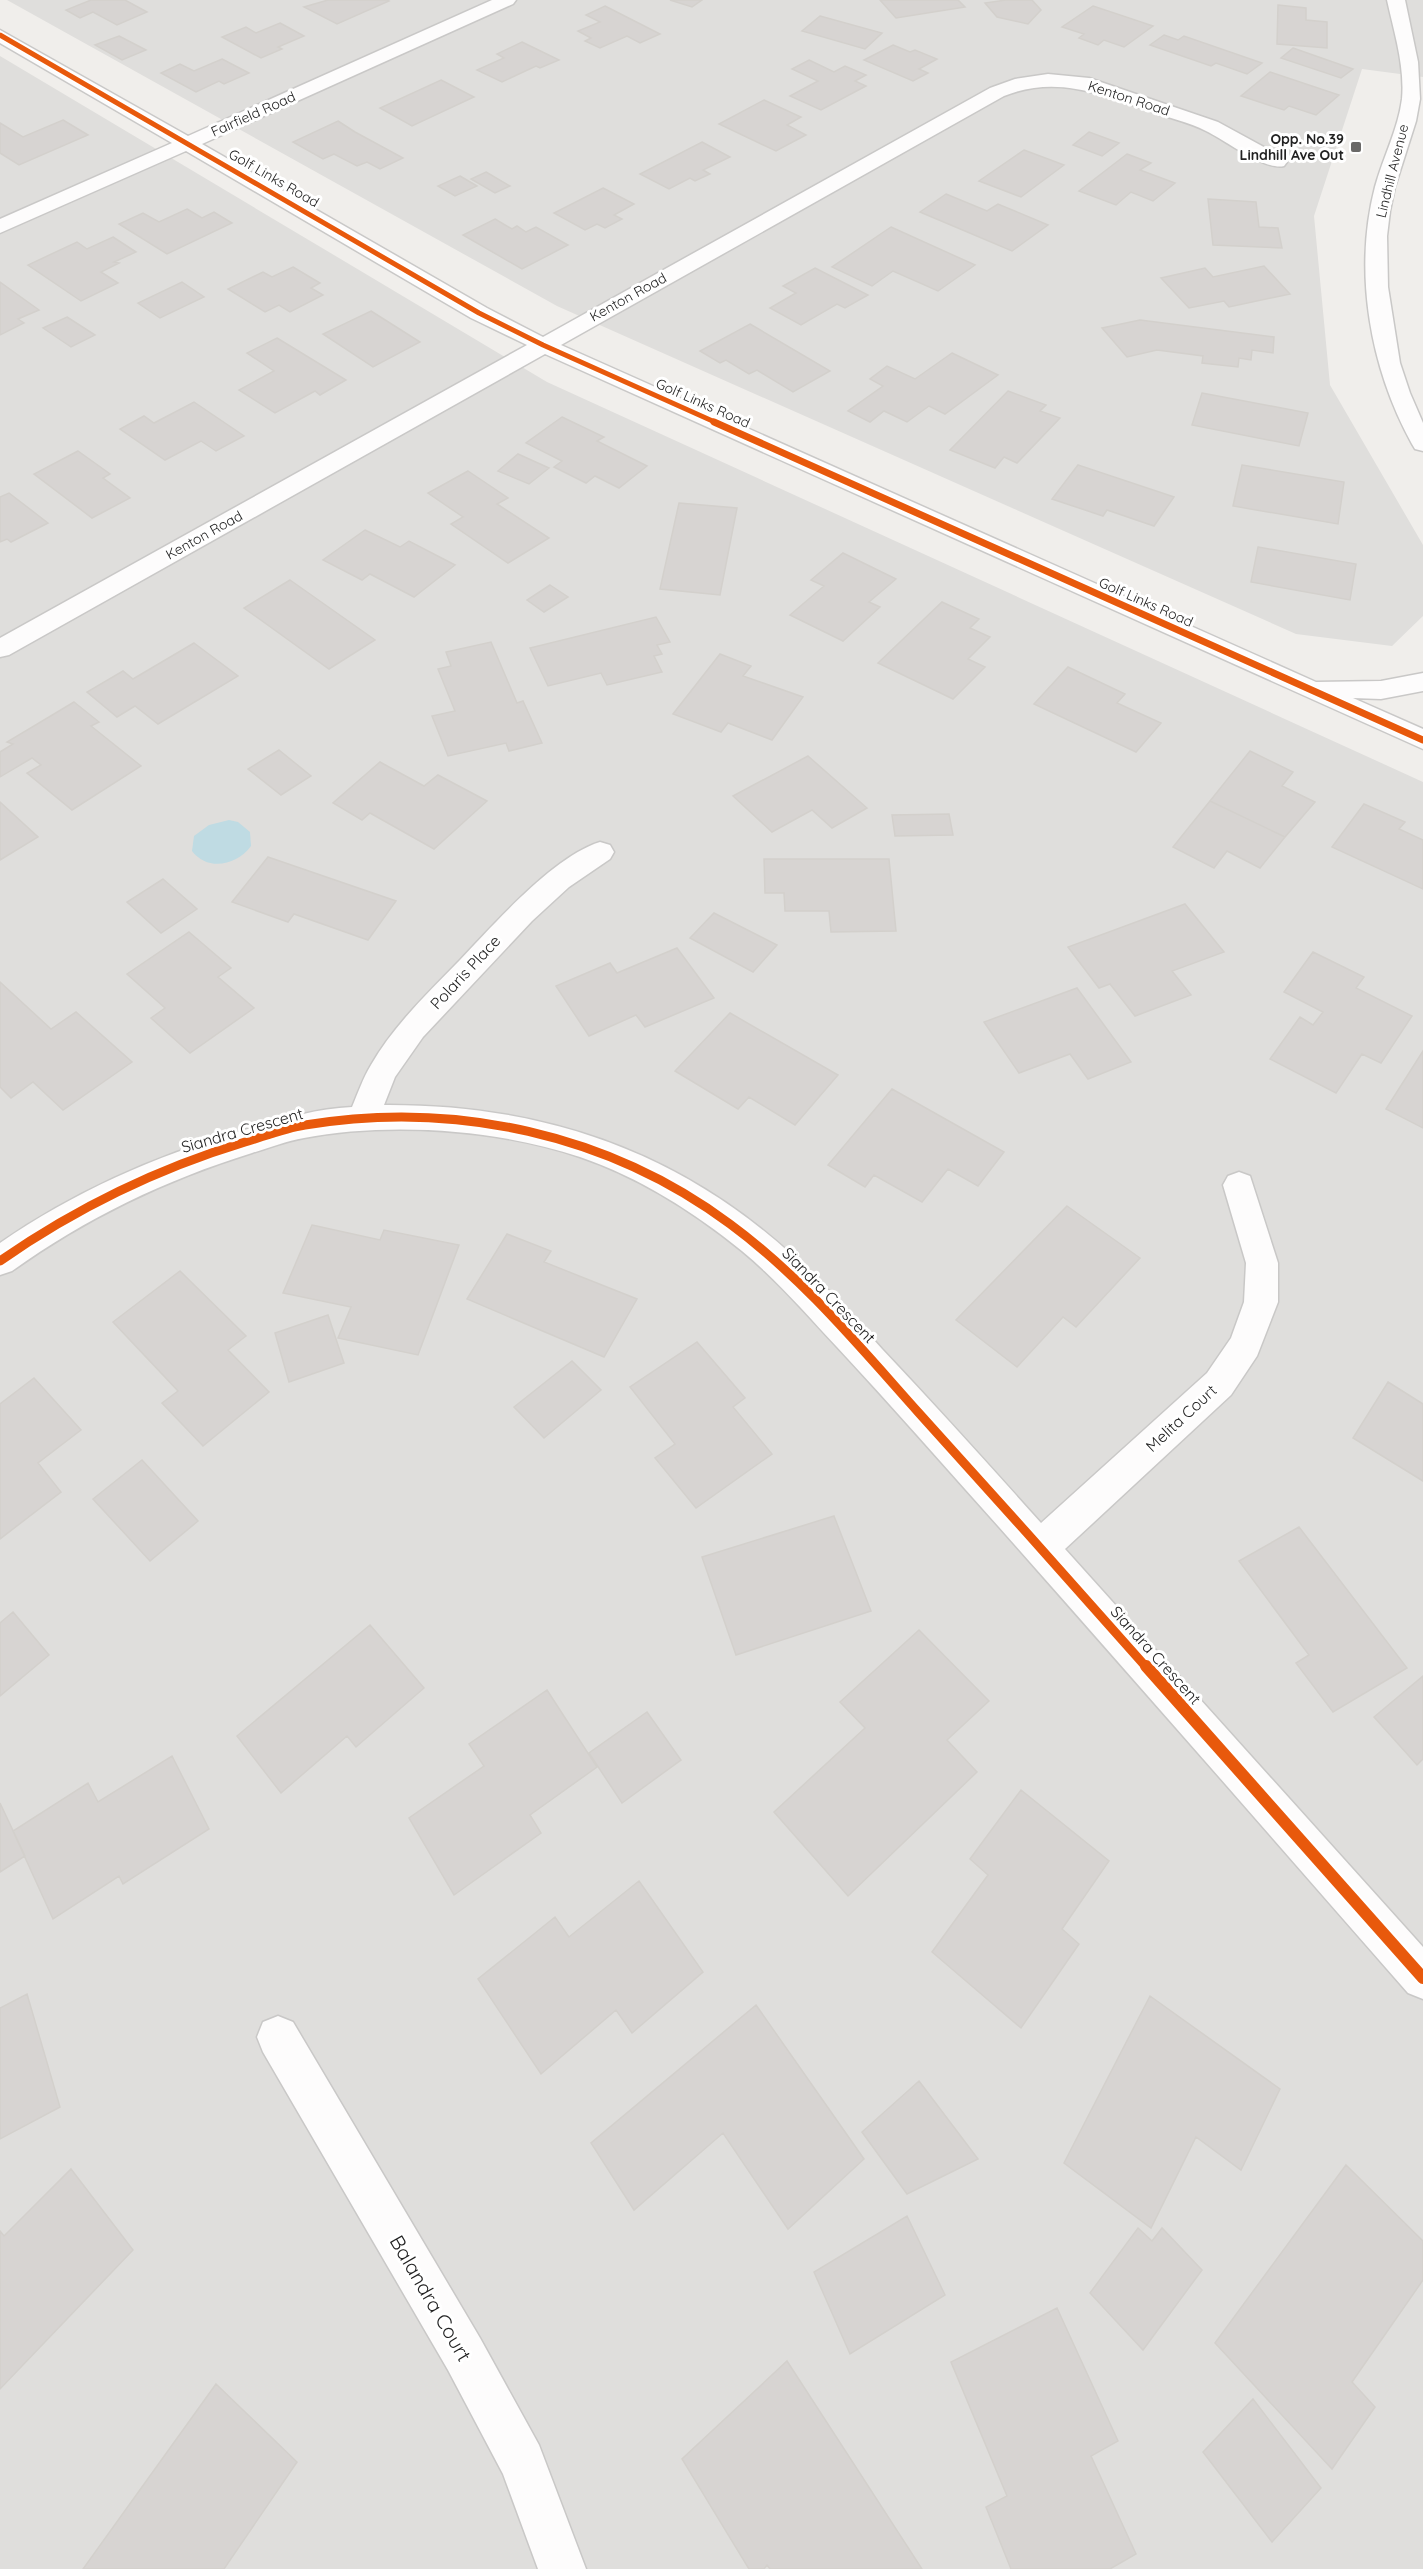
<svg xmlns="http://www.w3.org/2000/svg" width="1423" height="2569" font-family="Quicksand,sans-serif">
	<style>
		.residential { fill: #dfdedc }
		.water { fill: #bfdbe3 }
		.building { fill: #d7d4d2; stroke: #d3d0cc; stroke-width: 1.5 }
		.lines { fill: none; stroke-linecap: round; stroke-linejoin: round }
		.minor-casing { stroke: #c9c8c7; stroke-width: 3 }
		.minor { fill: #fdfcfc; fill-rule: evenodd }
		.cycleway-far3-casing { stroke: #fff; stroke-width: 8 }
		.cycleway-far2-casing { stroke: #fff; stroke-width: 10 }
		.cycleway-far1-casing { stroke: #fff; stroke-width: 13 }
		.cycleway-casing { stroke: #fff; stroke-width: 16 }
		.cycleway-far3 { stroke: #e8590c; stroke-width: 5 }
		.cycleway-far2 { stroke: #e8590c; stroke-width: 7 }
		.cycleway-far1 { stroke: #e8590c; stroke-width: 9 }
		.cycleway { stroke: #e8590c; stroke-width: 12 }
		.poi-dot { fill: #6a6968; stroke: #fff; stroke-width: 2 }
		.labels { text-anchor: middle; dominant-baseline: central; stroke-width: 6; stroke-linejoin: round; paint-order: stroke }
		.far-street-label { font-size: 14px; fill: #222; stroke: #fff }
		.far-poi-label { font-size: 14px; font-weight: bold; fill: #222; stroke: #fff; text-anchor: end }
		.street-label { font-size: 16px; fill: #222; stroke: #fff }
		.near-street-label { font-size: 20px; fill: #222; stroke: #fff }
	</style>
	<rect width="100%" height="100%" fill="#f0eeeb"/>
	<!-- residential -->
	<path class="residential" d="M 7,0 L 1423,0 L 1423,77 L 1362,69 L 1314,216 L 1330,385 L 1423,545 L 1423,616 L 1392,646 L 1296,634 L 557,306 Z
		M 0,56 L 547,382 L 1423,782 L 1423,2569 L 0,2569 Z"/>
	<!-- water -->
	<path class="water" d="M 229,820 L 238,822 L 250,832 L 251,846 C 237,865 208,872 192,851 L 194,836 L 209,825 Z"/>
	<!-- building -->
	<path class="building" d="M 91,0 L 125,0 L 147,12 L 117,25 L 93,12 L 80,18 L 66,10 Z
		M 328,0 L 387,0 L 389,1 L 337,24 L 304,7 Z
		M 670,0 L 702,0 L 692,7 Z
		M 880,0 L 958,0 L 965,7 L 896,18 Z
		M 1006,0 L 1032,0 L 1041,10 L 1028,24 L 997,17 L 985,3 Z
		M 1278,5 L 1306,8 L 1306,20 L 1327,22 L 1327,48 L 1277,44 Z
		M 605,6 L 660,34 L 640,43 L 627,36 L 600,48 L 585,41 L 591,38 L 578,31 L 600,22 L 586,15 Z
		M 1093,6 L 1153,26 L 1124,47 L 1104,40 L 1098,45 L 1079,38 L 1084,34 L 1062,27 Z
		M 820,16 L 882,33 L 865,49 L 802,31 Z
		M 280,23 L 304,36 L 278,47 L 282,49 L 261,58 L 222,37 L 246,27 L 256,33 Z
		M 1164,35 L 1178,40 L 1184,36 L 1262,63 L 1247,74 L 1216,63 L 1211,66 L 1150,45 Z
		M 119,36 L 146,50 L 122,60 L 95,45 Z
		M 522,42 L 559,60 L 540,68 L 536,66 L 502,82 L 477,70 L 504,58 L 497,54 Z
		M 893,45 L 910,52 L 915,50 L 937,59 L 919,69 L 928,73 L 913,81 L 864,60 Z
		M 1293,48 L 1353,69 L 1341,78 L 1281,58 Z
		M 222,59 L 249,73 L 224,84 L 219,81 L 196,92 L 161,73 L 180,64 L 194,71 Z
		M 809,60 L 834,72 L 845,66 L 866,75 L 855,81 L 866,86 L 821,110 L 790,96 L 818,81 L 792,69 Z
		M 1270,72 L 1339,95 L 1316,115 L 1289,106 L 1284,110 L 1241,96 Z
		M 441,80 L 474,97 L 412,126 L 380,108 Z
		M 764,100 L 801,117 L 787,125 L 806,135 L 776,151 L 719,124 Z
		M 63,120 L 88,135 L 19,165 L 0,153 L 0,123 L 23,137 Z
		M 338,121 L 355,132 L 403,158 L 380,169 L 367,162 L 357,166 L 334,154 L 323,159 L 293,142 Z
		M 1089,132 L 1119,143 L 1102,156 L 1073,145 Z
		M 702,142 L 730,157 L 703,170 L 710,174 L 695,181 L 690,178 L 669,189 L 640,174 Z
		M 1024,150 L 1064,165 L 1021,197 L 979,181 Z
		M 1127,154 L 1151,163 L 1140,170 L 1175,183 L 1153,201 L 1131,192 L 1116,205 L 1079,191 Z
		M 486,172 L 510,186 L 495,193 L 471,179 Z
		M 460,176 L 477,186 L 455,196 L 438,186 Z
		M 603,188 L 634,204 L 614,215 L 622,219 L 605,228 L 597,224 L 585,230 L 554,213 Z
		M 946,194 L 987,211 L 998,204 L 1048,225 L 1012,251 L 920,212 Z
		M 1208,199 L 1256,202 L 1259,227 L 1278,228 L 1282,248 L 1213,245 Z
		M 187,209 L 202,218 L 214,212 L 232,223 L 167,254 L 119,224 L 143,213 L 159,222 Z
		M 495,219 L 512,229 L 517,226 L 526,232 L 536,227 L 568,245 L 522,269 L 463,235 Z
		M 891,227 L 975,265 L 938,291 L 893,271 L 872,286 L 832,267 Z
		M 113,237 L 136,252 L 114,262 L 119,263 L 101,272 L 118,283 L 81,301 L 28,265 L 77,242 L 87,249 Z
		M 1264,266 L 1290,294 L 1229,307 L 1224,301 L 1189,308 L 1161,278 L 1205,268 L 1213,277 Z
		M 293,267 L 320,283 L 311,288 L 323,295 L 290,312 L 279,305 L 265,312 L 228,289 L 263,272 L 272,277 Z
		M 815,268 L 868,295 L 845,308 L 837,304 L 801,325 L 770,308 L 796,293 L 783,286 Z
		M 0,282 L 39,310 L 18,319 L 24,323 L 0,335 Z
		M 182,282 L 204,297 L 160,318 L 138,303 Z
		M 371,311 L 420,342 L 373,367 L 323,334 Z
		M 67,317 L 95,335 L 71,347 L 43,328 Z
		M 1140,320 L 1274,337 L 1273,353 L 1252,350 L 1251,360 L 1239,358 L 1238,367 L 1202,363 L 1203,356 L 1157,350 L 1127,357 L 1102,328 Z
		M 750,324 L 830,371 L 793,392 L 757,370 L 749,374 L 726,360 L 720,363 L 700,351 Z
		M 277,338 L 346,380 L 320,395 L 315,391 L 275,413 L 239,390 L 274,371 L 247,353 Z
		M 952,353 L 998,375 L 945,414 L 929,406 L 907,422 L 884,411 L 870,422 L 848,411 L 883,386 L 870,379 L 887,366 L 915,379 Z
		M 1008,391 L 1046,405 L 1040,411 L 1060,418 L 1017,463 L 1004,457 L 995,468 L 950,450 Z
		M 1202,393 L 1308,413 L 1299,446 L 1192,425 Z
		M 194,402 L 244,436 L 216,451 L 201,441 L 165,460 L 120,429 L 144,416 L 154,423 Z
		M 562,417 L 604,437 L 597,441 L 647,466 L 619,488 L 595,476 L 586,483 L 554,467 L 562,461 L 526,443 Z
		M 78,451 L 110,474 L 103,478 L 130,498 L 92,518 L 34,474 Z
		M 518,454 L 549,468 L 529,484 L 498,471 Z
		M 1078,465 L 1174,497 L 1154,526 L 1107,510 L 1103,516 L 1052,499 Z
		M 1242,465 L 1344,482 L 1338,524 L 1233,506 Z
		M 468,471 L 508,498 L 497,504 L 549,538 L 508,563 L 451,524 L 463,517 L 428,493 Z
		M 9,493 L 48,523 L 11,542 L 7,539 L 0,542 L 0,497 Z
		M 679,503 L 737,508 L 720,595 L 660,589 Z
		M 365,530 L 400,547 L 409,541 L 455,565 L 414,597 L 370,574 L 362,580 L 323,560 Z
		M 1258,547 L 1356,564 L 1350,600 L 1251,582 Z
		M 843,553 L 896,579 L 869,602 L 880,607 L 843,641 L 790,615 L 824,586 L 811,580 Z
		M 290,580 L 375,640 L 329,669 L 244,608 Z
		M 550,585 L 568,597 L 544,612 L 527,600 Z
		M 942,602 L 979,619 L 970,628 L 990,637 L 968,659 L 985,667 L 953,699 L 878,663 Z
		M 656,617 L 670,642 L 657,645 L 662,654 L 654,656 L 662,672 L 607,685 L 601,673 L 548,686 L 530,648 Z
		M 491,642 L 517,703 L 523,701 L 542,743 L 509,751 L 506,743 L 448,756 L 432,716 L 455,711 L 438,669 L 451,666 L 446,652 Z
		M 194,643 L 238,676 L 158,724 L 135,706 L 117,717 L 87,692 L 123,671 L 133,679 Z
		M 720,654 L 751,666 L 743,676 L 803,697 L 772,740 L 728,723 L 721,732 L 673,714 Z
		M 1068,667 L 1125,694 L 1117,703 L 1161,723 L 1136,752 L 1034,704 Z
		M 74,702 L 99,722 L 91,726 L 141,766 L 72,810 L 27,773 L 41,765 L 32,758 L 0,777 L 0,752 L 13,744 L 7,742 Z
		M 279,750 L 311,776 L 281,795 L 248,769 Z
		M 1250,751 L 1293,772 L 1282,786 L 1315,802 L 1285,837 L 1210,801 Z
		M 808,756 L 867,808 L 832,828 L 812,810 L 772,832 L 733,796 Z
		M 380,762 L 424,786 L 438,775 L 487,801 L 434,849 L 370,813 L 362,820 L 333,803 Z
		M 1210,801 L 1285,837 L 1260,868 L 1227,851 L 1214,868 L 1173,847 Z
		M 0,802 L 38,837 L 0,860 Z
		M 1364,804 L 1405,822 L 1399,829 L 1423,840 L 1423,889 L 1332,847 Z
		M 949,814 L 953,835 L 895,836 L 892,815 Z
		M 268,857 L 396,901 L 368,940 L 294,914 L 288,922 L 232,902 Z
		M 764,859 L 889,859 L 896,931 L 831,932 L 829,911 L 785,911 L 784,893 L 765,893 Z
		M 163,879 L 197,909 L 161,933 L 127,902 Z
		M 1185,904 L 1224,952 L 1172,971 L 1191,995 L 1135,1016 L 1110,984 L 1099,988 L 1068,947 Z
		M 714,913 L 777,945 L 753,972 L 690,938 Z
		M 189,932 L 231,968 L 218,977 L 254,1008 L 190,1053 L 151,1018 L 165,1008 L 127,974 Z
		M 677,948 L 714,998 L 645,1027 L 636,1015 L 589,1036 L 556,986 L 610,963 L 617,973 Z
		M 1313,952 L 1364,977 L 1356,988 L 1412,1016 L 1381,1063 L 1362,1054 L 1336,1093 L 1270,1059 L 1300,1017 L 1313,1025 L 1323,1012 L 1284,992 Z
		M 0,982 L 51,1029 L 76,1012 L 132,1062 L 63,1110 L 33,1082 L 11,1098 L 0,1087 Z
		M 1077,988 L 1131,1062 L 1088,1079 L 1070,1054 L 1019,1073 L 984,1022 Z
		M 730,1013 L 838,1075 L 795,1125 L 749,1097 L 738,1109 L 675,1071 Z
		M 1423,1051 L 1423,1128 L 1386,1109 Z
		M 892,1089 L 1004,1152 L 978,1186 L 948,1169 L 922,1202 L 874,1175 L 865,1187 L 828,1165 Z
		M 1067,1206 L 1140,1258 L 1076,1327 L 1063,1317 L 1017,1367 L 956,1320 Z
		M 312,1225 L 380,1240 L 384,1230 L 459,1245 L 418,1355 L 338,1338 L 351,1307 L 283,1293 Z
		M 507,1234 L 551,1251 L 544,1262 L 637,1299 L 604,1357 L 467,1299 Z
		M 180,1271 L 246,1336 L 228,1350 L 269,1392 L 203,1446 L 162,1403 L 178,1391 L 113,1322 Z
		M 328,1315 L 344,1363 L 289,1382 L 275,1333 Z
		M 697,1342 L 745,1398 L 733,1407 L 772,1454 L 696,1508 L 655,1458 L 675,1444 L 630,1387 Z
		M 572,1361 L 601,1390 L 544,1438 L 514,1407 Z
		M 34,1378 L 81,1430 L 38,1463 L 61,1492 L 0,1539 L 0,1404 Z
		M 1388,1382 L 1423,1404 L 1423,1481 L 1353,1438 Z
		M 142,1460 L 198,1521 L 150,1561 L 93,1499 Z
		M 834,1516 L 871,1611 L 736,1655 L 702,1557 Z
		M 1299,1527 L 1407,1668 L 1333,1712 L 1296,1663 L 1309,1655 L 1239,1561 Z
		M 13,1612 L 49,1655 L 0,1696 L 0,1623 Z
		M 370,1625 L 424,1688 L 356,1747 L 347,1736 L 281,1793 L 237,1736 Z
		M 919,1630 L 989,1701 L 947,1740 L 977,1772 L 848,1896 L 774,1812 L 865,1728 L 840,1702 Z
		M 1423,1676 L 1423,1759 L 1417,1765 L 1374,1717 Z
		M 547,1690 L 597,1767 L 530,1815 L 541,1833 L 454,1895 L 409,1818 L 484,1766 L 469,1744 Z
		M 647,1712 L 681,1760 L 622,1803 L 589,1753 Z
		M 172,1756 L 209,1829 L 123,1884 L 119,1876 L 53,1919 L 13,1831 L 88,1783 L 98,1802 Z
		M 1021,1790 L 1109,1861 L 1062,1929 L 1079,1944 L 1021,2028 L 932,1952 L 988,1875 L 970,1859 Z
		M 0,1803 L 25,1856 L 0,1872 Z
		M 639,1881 L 703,1972 L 632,2033 L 616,2010 L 541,2074 L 478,1979 L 555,1917 L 569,1937 Z
		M 27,1994 L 60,2107 L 0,2139 L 0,2008 Z
		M 1150,1996 L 1280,2089 L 1241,2170 L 1196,2137 L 1151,2228 L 1064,2163 Z
		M 756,2005 L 864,2159 L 788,2229 L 723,2133 L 634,2210 L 591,2143 Z
		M 919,2081 L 978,2159 L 907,2194 L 862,2132 Z
		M 1346,2165 L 1423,2241 L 1423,2280 L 1352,2382 L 1375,2407 L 1332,2469 L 1215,2343 Z
		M 71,2169 L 133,2250 L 0,2389 L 0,2231 L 4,2236 Z
		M 907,2216 L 945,2295 L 850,2354 L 814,2272 Z
		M 1138,2228 L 1152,2241 L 1162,2228 L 1202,2270 L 1143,2350 L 1090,2293 Z
		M 1057,2308 L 1118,2441 L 1091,2456 L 1136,2554 L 1110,2569 L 1011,2569 L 986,2507 L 1007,2496 L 951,2362 Z
		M 787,2361 L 922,2569 L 770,2569 L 767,2565 L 764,2569 L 749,2569 L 682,2459 Z
		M 216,2384 L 297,2462 L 224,2569 L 83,2569 Z
		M 1253,2399 L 1321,2488 L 1272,2542 L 1203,2452 Z"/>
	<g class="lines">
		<!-- minor casing -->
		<g class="minor-casing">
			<path id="minor" d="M 492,0 L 516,0 L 513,4 L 202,144 L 487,308 L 543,337 L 990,88 L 1015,79 L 1048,74 L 1089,78 L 1218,122 L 1284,158 L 1287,162 L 1284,166 C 1265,171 1225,140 1206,131 C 1189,122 1168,118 1150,111 C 1099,94 1057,75 1004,96 L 561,345 L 1316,682 L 1381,681 L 1423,673 L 1423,691 L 1381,699 L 1353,698 L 1423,729 L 1423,749 L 545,354 L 9,655 L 0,657 L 0,638 L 527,345 L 471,318 L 186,151 L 0,233 L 0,219 L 172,143 L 0,43 L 0,30 L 188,136 Z
				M 1387,0 L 1405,0 L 1418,62 L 1420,99 L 1416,121 L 1395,187 L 1390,211 L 1387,236 L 1388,287 L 1400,363 L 1410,393 L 1423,423 L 1423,451 L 1415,449 L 1412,444 C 1370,368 1353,272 1375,187 C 1383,157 1398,130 1402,99 C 1405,66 1394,32 1387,0 Z
				M 600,842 L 610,845 L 614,852 L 610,859 L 569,887 L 532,921 L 423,1037 L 395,1077 L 384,1105 C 539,1104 675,1149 791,1254 C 824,1283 853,1317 882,1349 C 936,1406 989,1465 1041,1523 L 1207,1373 L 1231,1338 L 1244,1302 L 1246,1263 L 1223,1185 L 1228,1176 L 1239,1172 L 1250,1176 L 1278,1263 L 1278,1302 L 1257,1356 L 1231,1395 L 1065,1549 L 1423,1947 L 1423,1999 L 1408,1993 C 1272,1838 1136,1681 999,1527 C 945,1467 892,1406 837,1347 C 806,1314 777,1280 742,1251 C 694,1212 639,1177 580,1157 C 497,1129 389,1122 304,1138 C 286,1141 269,1148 252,1153 C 165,1180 86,1218 12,1271 L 0,1275 L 0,1243 C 74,1192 155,1156 241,1131 C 278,1120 313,1109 352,1107 C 358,1093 363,1078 371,1065 C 394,1025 428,993 460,960 C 494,924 554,856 600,842 Z
				M 278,2016 L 293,2022 L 480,2338 L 539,2445 L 586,2569 L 538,2569 L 503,2474 L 448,2370 L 263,2052 L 257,2037 L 263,2022 Z"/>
		</g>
		<!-- minor -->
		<use href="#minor" class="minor"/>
		<!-- cycleway-far3 casing -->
		<g class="cycleway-far3-casing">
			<path id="cycleway-far3" d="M 0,35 L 479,313 L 543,345 L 717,423"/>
		</g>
		<!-- cycleway-far2 casing -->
		<g class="cycleway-far2-casing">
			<path id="cycleway-far2" d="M 714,422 L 1423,740"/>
		</g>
		<!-- cycleway-far1 casing -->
		<g class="cycleway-far1-casing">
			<path id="cycleway-far1" d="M 0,1261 C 76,1208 156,1169 245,1142 C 265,1136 285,1128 305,1125 C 455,1100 609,1134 730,1224 C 802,1277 859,1346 918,1412 C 995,1497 1071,1582 1147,1668"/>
		</g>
		<!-- cycleway casing -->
		<g class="cycleway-casing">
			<path id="cycleway" d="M 1146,1666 L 1423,1978"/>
		</g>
		<!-- cycleway-far3 -->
		<use href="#cycleway-far3" class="cycleway-far3"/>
		<!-- cycleway-far2 -->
		<use href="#cycleway-far2" class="cycleway-far2"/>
		<!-- cycleway-far1 -->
		<use href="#cycleway-far1" class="cycleway-far1"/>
		<!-- cycleway -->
		<use href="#cycleway" class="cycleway"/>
	</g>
	<!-- markers -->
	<rect class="poi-dot" x="1350" y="141" width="12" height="12" rx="3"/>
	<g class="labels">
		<!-- far-street labels -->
		<g class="far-street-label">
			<text transform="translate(1129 98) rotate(18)">Kenton Road</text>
			<text transform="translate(253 114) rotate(-24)">Fairfield Road</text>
			<text transform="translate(1392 171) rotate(-76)">Lindhill Avenue</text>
			<text transform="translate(274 178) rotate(30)">Golf Links Road</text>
			<text transform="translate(628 297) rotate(-29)">Kenton Road</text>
			<text transform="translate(703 403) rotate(24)">Golf Links Road</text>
			<text transform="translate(204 535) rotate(-29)">Kenton Road</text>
			<text transform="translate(1146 602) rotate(24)">Golf Links Road</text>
		</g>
		<!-- far-poi labels -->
		<g class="far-poi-label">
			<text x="1344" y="139">Opp. No.39<tspan x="1344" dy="16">Lindhill Ave Out</tspan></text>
		</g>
		<!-- street labels -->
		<g class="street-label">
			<text transform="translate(465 972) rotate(-47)">Polaris Place</text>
			<text transform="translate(242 1130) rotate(-16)">Siandra Crescent</text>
			<text transform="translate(829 1295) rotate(46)">Siandra Crescent</text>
			<text transform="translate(1181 1418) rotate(-43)">Melita Court</text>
			<text transform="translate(1156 1655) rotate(48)">Siandra Crescent</text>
		</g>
		<!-- near-street labels -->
		<g class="near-street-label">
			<text transform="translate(431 2298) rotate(60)">Balandra Court</text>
		</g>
	</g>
</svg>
